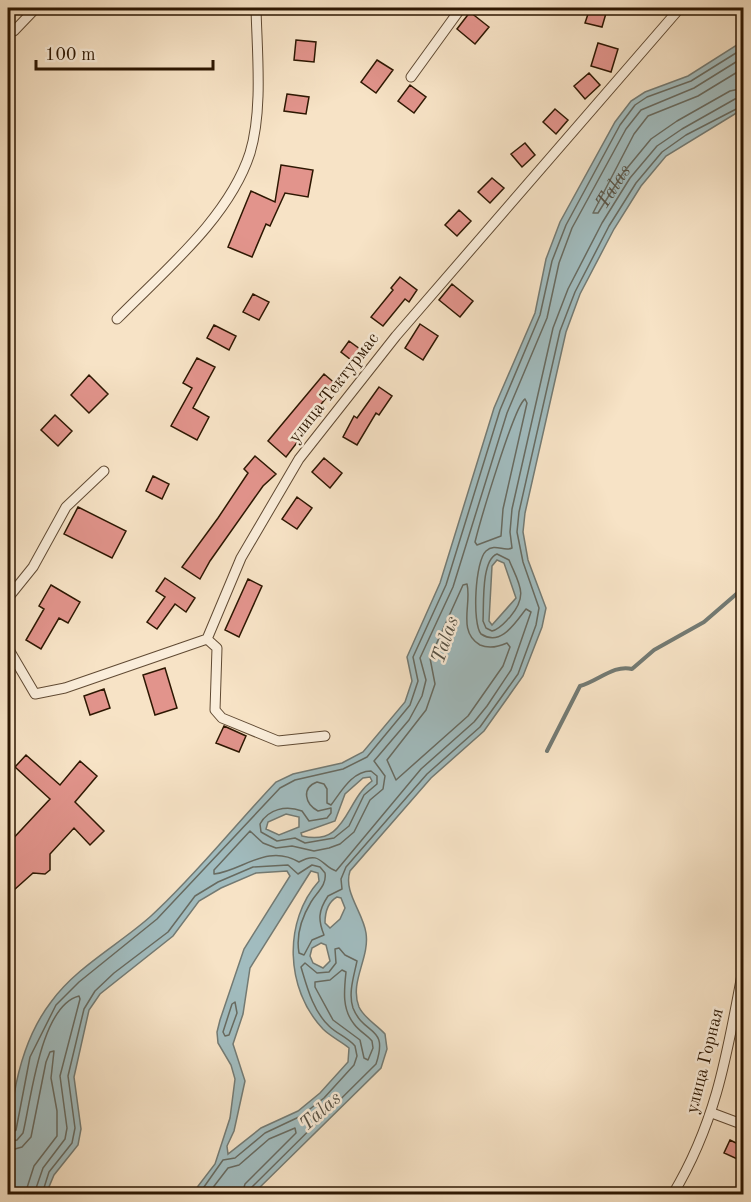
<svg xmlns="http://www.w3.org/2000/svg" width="751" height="1202" font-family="'Old Standard TT',serif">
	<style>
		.water { fill: #a1bcbf; stroke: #737a73; stroke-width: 1.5; fill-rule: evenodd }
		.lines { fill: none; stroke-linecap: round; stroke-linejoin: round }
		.shore { stroke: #676a60; stroke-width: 1.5 }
		.stream { stroke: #737a73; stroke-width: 4 }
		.building { fill: #e2948c; stroke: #2d1702; stroke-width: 1.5 }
		.street-casing { stroke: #604a33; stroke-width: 11 }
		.street { stroke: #faedda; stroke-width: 9 }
		.labels { text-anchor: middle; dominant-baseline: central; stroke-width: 5; stroke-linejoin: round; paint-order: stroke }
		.street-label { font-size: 18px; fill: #2d1702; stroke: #faedda }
		.water-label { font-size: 20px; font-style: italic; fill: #565144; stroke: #faedda }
	</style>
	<rect width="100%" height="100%" fill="#f7e3c6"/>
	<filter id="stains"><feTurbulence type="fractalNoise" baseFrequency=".00333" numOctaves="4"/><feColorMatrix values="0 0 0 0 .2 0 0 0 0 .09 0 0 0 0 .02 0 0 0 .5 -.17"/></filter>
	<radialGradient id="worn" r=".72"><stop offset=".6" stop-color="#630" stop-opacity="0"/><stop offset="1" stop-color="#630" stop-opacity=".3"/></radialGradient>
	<!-- water -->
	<path class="water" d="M 743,41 L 743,109 L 666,156 L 641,186 L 614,229 L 580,294 L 566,332 L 525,513 L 523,532 L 528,560 L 546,608 L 542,627 L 523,676 L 484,731 L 431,778 L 350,871 C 343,892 363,912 366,933 C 370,958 349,982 359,1007 C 364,1018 377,1025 385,1034 L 387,1049 L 381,1068 L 253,1194 L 192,1194 L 215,1164 L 230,1118 L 235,1079 L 231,1065 L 218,1043 L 217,1032 L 220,1020 L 244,949 L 290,876 L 287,871 L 256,873 L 221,888 L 199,901 L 173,936 L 100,994 L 89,1010 L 74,1077 L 81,1129 L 78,1145 L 54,1175 L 46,1194 L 8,1194 C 7,1132 11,1054 51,1002 C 76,967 120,944 151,916 C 196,875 234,826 276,782 L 293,774 L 342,763 L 363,752 L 405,702 L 412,681 L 407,657 L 440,583 L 494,408 L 535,313 L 546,259 L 560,222 L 615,122 L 631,101 L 645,92 L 688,76 ZM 497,560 L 504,563 L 516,598 L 492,625 L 489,621 L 492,566 ZM 370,777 L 372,781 C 345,800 347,847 302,836 L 301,833 L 335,821 L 345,794 L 363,778 ZM 286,814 L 299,817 L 299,827 L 279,835 L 266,829 L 268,822 ZM 311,871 L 318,873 L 319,881 C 283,921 285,989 323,1029 C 331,1037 341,1041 349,1048 L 348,1062 L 320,1093 L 298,1111 L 261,1128 L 228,1154 L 227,1146 L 234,1131 L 245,1081 L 233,1044 L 243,1014 L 250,968 ZM 337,897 L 341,898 L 345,908 L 340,919 L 330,928 L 325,923 C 325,912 328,902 337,897 ZM 321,943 L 326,945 L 330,961 L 323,968 L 313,963 L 310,956 L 312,948 Z"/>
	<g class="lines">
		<!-- shore -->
		<g class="shore">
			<path d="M 744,57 L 694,88 L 641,110 L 626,129 L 572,228 L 559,263 L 547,318 L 507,413 L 453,587 L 420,658 L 426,680 L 422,696 L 409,720 L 374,761 L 385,776 L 383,789 L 370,800 L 354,832 L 340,844 L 329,848 L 314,851 L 292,846 L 276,848 L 263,843 L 250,831 L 214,870 L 214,874 C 242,871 267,843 299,862 C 321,850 321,866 336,871 L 421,769 L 474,722 L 487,706 L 511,670 L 531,612 L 526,609 C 515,623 501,647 481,634 C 472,623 475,561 486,551 C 495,543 504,552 512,548 L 510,532 L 512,509 L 553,328 L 568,289 L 602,223 L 630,178 L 657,146 L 682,129 L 735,99 L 744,97"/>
			<path id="s1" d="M 744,68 L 698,96 L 648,116 L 634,134 L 593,213 L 598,213 L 623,173 L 651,139 L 677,121 L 730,91 L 744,88"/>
			<path d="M 525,399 L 527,403 L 503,509 L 501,536 L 477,545 L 475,542 C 480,522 514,406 525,399 Z"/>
			<path d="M 497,554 L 509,560 C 519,584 529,595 510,617 C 504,623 500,629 492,631 L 486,628 L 483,621 C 484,605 481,560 497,554 Z"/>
			<path d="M 467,584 C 472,603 457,632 480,645 C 489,649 498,647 507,643 L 510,647 L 503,666 L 468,716 L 396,780 L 387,760 L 426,710 L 435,684 L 430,658 L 463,585 Z"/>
			<path d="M 371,771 L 377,776 L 377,784 L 364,795 L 349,826 L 334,838 L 305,843 L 295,838 L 277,841 L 261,832 L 260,824 C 268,809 286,805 302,811 L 309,821 L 327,818 L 331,813 L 331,808 L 318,811 C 305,804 301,788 317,782 L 324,784 L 327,789 L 327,803 L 331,805 C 341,792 352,771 371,771 Z"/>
			<path d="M 342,970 L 346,972 C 344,991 342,1009 354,1024 C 359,1031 367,1035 372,1041 L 373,1048 L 368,1060 L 364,1058 L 360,1040 L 333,1020 L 315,987 L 315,982 L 330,980 Z"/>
			<path d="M 235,1002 L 237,1013 L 229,1035 L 225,1036 L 223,1032 L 232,1004 Z"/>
			<path d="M 8,1135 L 16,1130 L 30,1057 L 56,1005 L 79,982 L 157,919 L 280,788 L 295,780 L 343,769 L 367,757 L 410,705 L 418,681 L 413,657 L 446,585 L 500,410 L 540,315 L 552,261 L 566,225 L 620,125 L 635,105 L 647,97 L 691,81 L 744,48"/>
			<path d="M 8,1142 L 17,1140 L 23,1133 C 31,1101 40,1006 79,996 L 80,999 L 60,1076 L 67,1128 L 65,1139 L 43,1168 L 34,1194"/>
			<path d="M 8,1151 L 22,1147 L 31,1137 L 46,1062 L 50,1052 L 54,1051 L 51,1078 L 57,1111 L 57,1136 L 34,1166 L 25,1194"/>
			<path d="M 42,1194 L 49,1172 L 72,1143 L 75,1128 L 68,1076 L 84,1009 L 95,991 L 114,973 L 168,932 L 195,896 L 218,882 L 253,867 L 288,865 L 298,874 L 312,865 L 320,867 L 325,873 C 327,885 317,892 311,902 C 302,917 296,936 299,953 L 304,955 L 312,940 L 324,935 C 318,920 318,911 328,896 L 342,889 L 341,879 L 346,867 L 427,774 L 480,727 L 518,674 L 536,625 L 539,608 L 523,562 L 517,532 L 519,512 L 560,331 L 575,292 L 609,226 L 636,183 L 662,152 L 686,135 L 744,105"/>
			<path d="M 199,1194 L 223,1160 L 235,1158 L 265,1133 L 301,1116 L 324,1098 L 354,1065 L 357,1056 L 355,1046 C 347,1037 337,1034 329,1026 C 313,1011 307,987 301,967 L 305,963 L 317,973 L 329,972 L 336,963 L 335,949 L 339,948 L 345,955 L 357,961 C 354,976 348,993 353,1008 C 364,1036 389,1025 376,1064 L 251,1188 L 250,1194"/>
			<path d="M 208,1194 L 228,1168 L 239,1165 L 269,1139 L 295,1128 L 296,1133 L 245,1184 L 242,1194"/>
		</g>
		<!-- stream -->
		<path class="stream" d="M 744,431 L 738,453 L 744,473
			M 547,751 L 580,686 C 597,682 614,664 632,669 L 654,650 L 704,622 L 741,590 L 744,584"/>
	</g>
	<!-- building -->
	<path class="building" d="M 590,8 L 607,10 L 602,27 L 585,23 Z
		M 470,12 L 489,27 L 475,44 L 457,29 Z
		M 296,40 L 316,42 L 314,62 L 294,60 Z
		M 598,43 L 618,49 L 611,72 L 591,66 Z
		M 377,60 L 393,70 L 376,93 L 361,82 Z
		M 589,73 L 600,85 L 585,99 L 574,86 Z
		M 410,85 L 426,97 L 414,113 L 398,101 Z
		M 287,94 L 309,97 L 306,114 L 284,111 Z
		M 555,109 L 568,120 L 556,134 L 543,122 Z
		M 525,143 L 535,155 L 522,167 L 511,154 Z
		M 281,165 L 313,170 L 308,197 L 285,193 L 270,226 L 266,224 L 252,257 L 228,247 L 251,191 L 275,202 Z
		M 492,178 L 504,188 L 490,203 L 478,192 Z
		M 459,210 L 471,221 L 457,236 L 445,225 Z
		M 400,277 L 417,290 L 409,302 L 405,299 L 383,326 L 371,317 L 393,290 L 391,288 Z
		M 452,284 L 473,301 L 460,317 L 439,300 Z
		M 253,294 L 269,302 L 259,320 L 243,312 Z
		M 420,324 L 438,336 L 423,360 L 405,348 Z
		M 214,325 L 236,336 L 229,350 L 207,338 Z
		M 349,341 L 364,352 L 355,363 L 341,352 Z
		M 197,358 L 215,367 L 193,408 L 209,417 L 197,440 L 171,426 L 192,388 L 183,383 Z
		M 324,374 L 337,385 L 317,409 L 321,411 L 286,457 L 268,441 Z
		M 89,375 L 108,394 L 89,413 L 71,395 Z
		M 379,387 L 392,396 L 379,415 L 376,413 L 357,445 L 343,437 L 354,416 L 357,418 Z
		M 55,415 L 72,431 L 58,446 L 41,430 Z
		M 255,456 L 276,474 L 263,486 L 210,561 L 200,579 L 182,567 L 218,518 L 248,473 L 244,469 Z
		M 324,458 L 342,473 L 330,488 L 312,472 Z
		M 153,476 L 169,484 L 162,499 L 146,491 Z
		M 297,497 L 312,508 L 297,529 L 282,519 Z
		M 78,507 L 126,531 L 112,558 L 64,534 Z
		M 165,578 L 195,598 L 186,612 L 175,604 L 157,629 L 147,622 L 165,597 L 156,591 Z
		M 248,579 L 262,586 L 239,637 L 225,630 Z
		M 51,585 L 80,602 L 68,623 L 59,618 L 41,649 L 26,640 L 44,609 L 39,606 Z
		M 165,668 L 177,708 L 155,715 L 143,675 Z
		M 104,689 L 110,708 L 90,715 L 84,696 Z
		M 224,726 L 246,736 L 239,752 L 216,743 Z
		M 26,755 L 60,785 L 80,761 L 97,776 L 75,802 L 104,831 L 90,845 L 74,828 L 50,854 L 50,870 L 45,874 L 33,873 L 14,890 L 8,883 L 8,844 L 50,799 L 15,767 Z
		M 730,1140 L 744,1147 L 744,1162 L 724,1153 Z"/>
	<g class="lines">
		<!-- street casing -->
		<g class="street-casing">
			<path id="street" d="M 14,31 L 36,8
				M 411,77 L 461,8
				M 117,319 C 164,271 229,218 250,153 C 263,110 257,52 256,8
				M 8,598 L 33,567 L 66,507 L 104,471
				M 207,639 L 217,648 L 215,710 L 222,718 L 278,741 L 325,736
				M 8,648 L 35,694 L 65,688 L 207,639 L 241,558 L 299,459 L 396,336 L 680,8
				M 712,1113 L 744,1125
				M 673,1194 C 718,1119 728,1048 744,964"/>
		</g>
		<!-- street -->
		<use href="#street" class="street"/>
	</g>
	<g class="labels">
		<!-- street labels -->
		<g class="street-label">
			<text transform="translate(334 388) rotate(-52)">улица Тектурмас</text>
			<text transform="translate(705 1061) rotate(-76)">улица Горная</text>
		</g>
		<!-- water labels -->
		<g class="water-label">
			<text stroke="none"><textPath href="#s1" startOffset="255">Talas</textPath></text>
			<text transform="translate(446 640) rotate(-71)">Talas</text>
			<text transform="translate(321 1112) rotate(-42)">Talas</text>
		</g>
	</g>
	<!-- margin -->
	<rect width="751" height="1202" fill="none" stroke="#f7e3c6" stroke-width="30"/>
	<rect x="9" y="9" width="733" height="1184" fill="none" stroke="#2d1702" stroke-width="3"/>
	<rect x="15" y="15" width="721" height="1172" fill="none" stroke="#2d1702" stroke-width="1.5"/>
	<!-- scale -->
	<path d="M36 60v9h177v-9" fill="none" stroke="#2d1702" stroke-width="3"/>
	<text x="45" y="60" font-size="18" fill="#2d1702" stroke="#faedda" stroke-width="4.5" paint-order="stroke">100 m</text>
	<rect width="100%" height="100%" filter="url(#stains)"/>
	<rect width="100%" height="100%" fill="url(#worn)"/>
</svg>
